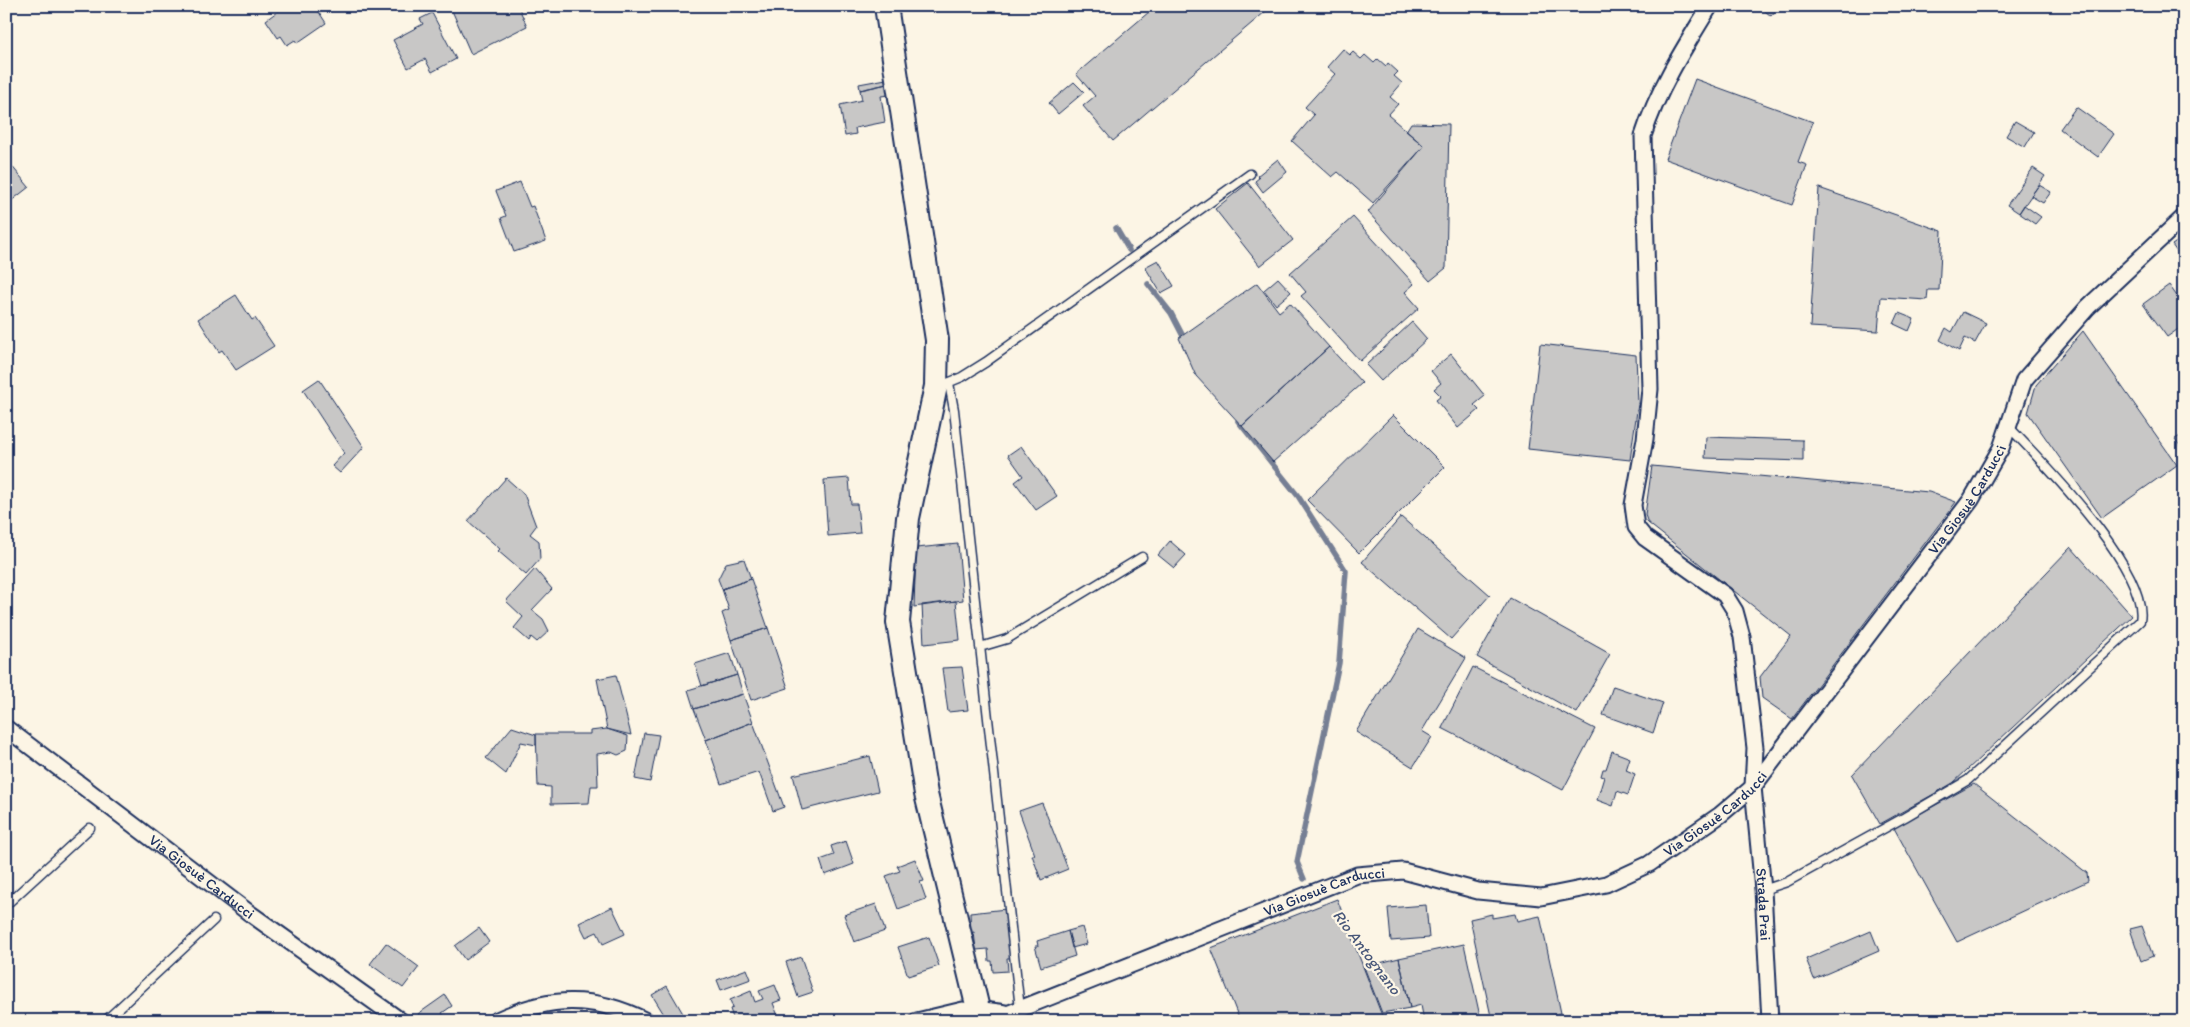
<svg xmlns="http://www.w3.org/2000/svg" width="2190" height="1027" font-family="Itim,sans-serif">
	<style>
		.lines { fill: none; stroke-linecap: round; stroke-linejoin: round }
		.stream { stroke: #767f94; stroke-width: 5.5 }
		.building { fill: #c8c7c6; stroke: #1b2f5e }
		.lane-casing { stroke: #1b2f5e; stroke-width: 11 }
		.street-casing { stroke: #1b2f5e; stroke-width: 19 }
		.secondary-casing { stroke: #1b2f5e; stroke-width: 26 }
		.lane { stroke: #fcf5e5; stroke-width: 8 }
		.street { stroke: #fcf5e5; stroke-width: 15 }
		.secondary { stroke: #fcf5e5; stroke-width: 22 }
		.labels { text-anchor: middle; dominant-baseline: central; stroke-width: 4.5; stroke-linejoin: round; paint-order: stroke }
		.street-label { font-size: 15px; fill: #1b2f5e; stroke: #fcf5e5 }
		.water-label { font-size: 16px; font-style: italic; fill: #485779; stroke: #fcf5e5 }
	</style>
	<rect width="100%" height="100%" fill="#fcf5e5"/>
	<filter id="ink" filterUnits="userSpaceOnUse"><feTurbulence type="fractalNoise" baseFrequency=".02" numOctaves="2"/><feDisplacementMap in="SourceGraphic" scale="10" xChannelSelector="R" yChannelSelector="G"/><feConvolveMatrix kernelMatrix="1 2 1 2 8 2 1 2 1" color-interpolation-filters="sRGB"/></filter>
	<g filter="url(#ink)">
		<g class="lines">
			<!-- stream -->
			<path class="stream" d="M 1116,228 L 1129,250
				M 1148,284 L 1171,313 L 1185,340
				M 1238,421 L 1298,496 L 1346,571 L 1339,663 L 1297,862 L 1304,879"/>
		</g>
		<!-- building -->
		<path class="building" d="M 285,6 L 315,6 L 326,23 L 297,43 L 295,40 L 287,45 L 281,36 L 278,38 L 266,20 Z
			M 450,6 L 518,6 L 527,26 L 471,54 Z
			M 1156,6 L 1272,6 L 1113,141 L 1083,106 L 1095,96 L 1076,74 Z
			M 1759,6 L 1775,6 L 1777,9 L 1771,16 Z
			M 432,13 L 456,59 L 432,72 L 425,59 L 408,68 L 393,40 L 423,24 L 420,19 Z
			M 1343,49 L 1350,55 L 1353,52 L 1361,59 L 1365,55 L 1374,63 L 1378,59 L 1386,66 L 1388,63 L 1398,72 L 1394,76 L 1402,83 L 1390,97 L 1398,104 L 1388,115 L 1424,146 L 1373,203 L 1338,172 L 1332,177 L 1292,141 L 1314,115 L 1305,107 L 1335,74 L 1327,67 Z
			M 886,79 L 887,84 L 860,90 L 859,84 Z
			M 1695,79 L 1813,122 L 1798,162 L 1807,165 L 1792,205 L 1665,159 Z
			M 1074,82 L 1084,92 L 1058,114 L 1049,103 Z
			M 887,84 L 889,95 L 881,96 L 885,122 L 855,128 L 856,134 L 845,136 L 840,105 L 862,100 L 860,90 Z
			M 2076,107 L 2114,134 L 2098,157 L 2060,129 Z
			M 2015,121 L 2034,132 L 2025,147 L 2006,136 Z
			M 1411,123 L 1449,124 L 1446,268 L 1430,281 L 1368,212 L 1424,146 L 1406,131 Z
			M 6,159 L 29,187 L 6,205 Z
			M 1278,159 L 1287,172 L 1263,192 L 1255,181 L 1259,178 L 1257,176 Z
			M 2033,168 L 2045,176 L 2019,213 L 2007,205 Z
			M 520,182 L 530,207 L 533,206 L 546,241 L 514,252 L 501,218 L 506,216 L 496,191 Z
			M 1248,183 L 1293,240 L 1260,266 L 1215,209 Z
			M 2039,185 L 2051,192 L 2043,203 L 2031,196 Z
			M 1819,188 L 1942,231 L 1939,290 L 1928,290 L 1927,300 L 1881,297 L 1878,331 L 1810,327 Z
			M 2024,205 L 2041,217 L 2035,224 L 2019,213 Z
			M 1353,217 L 1414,284 L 1405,292 L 1419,308 L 1360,361 L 1301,296 L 1306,292 L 1290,273 Z
			M 2184,237 L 2184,262 L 2172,245 Z
			M 1158,260 L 1174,286 L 1161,293 L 1145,267 Z
			M 1278,278 L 1291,292 L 1276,305 L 1264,290 Z
			M 1257,283 L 1279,312 L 1290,303 L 1329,347 L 1242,426 L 1196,376 L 1179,338 Z
			M 2169,285 L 2184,306 L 2184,325 L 2167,337 L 2143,304 Z
			M 236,295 L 252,320 L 255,318 L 274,346 L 236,370 L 222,350 L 219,352 L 198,319 Z
			M 1963,312 L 1986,323 L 1975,343 L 1965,338 L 1959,351 L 1940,340 L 1946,328 L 1952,332 Z
			M 1899,313 L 1914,319 L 1909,331 L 1894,324 Z
			M 1412,322 L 1427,339 L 1381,381 L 1366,365 Z
			M 2083,331 L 2177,465 L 2102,518 L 2028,413 L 2036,385 Z
			M 1540,344 L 1636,355 L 1638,404 L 1630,460 L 1528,449 Z
			M 1329,347 L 1362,383 L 1273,462 L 1242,426 Z
			M 1451,354 L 1485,396 L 1474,405 L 1479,410 L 1458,428 L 1436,400 L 1441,396 L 1434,389 L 1441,383 L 1431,371 Z
			M 319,379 L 364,447 L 340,473 L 332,466 L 344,453 L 303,390 Z
			M 1393,415 L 1445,467 L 1359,553 L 1307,500 Z
			M 2184,434 L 2184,451 L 2175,439 Z
			M 1706,437 L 1803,440 L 1803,461 L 1705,458 Z
			M 1021,446 L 1057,496 L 1036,510 L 1015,482 L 1023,476 L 1008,455 Z
			M 1652,466 L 1929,492 L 1956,502 L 1792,719 L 1762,698 L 1760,677 L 1791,636 L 1648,523 L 1645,515 Z
			M 506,478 L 524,494 L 536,526 L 530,534 L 539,541 L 540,559 L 526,575 L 498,551 L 500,549 L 468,521 Z
			M 849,478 L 851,504 L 857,504 L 860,533 L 828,536 L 824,480 Z
			M 1401,517 L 1490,595 L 1451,639 L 1362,562 Z
			M 1170,541 L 1186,555 L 1174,568 L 1158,555 Z
			M 958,544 L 963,600 L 914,607 L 916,548 Z
			M 2071,547 L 2132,616 L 1952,784 L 1880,824 L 1852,775 Z
			M 744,559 L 751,579 L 722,589 L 718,579 L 726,563 Z
			M 535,569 L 552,589 L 532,610 L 543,619 L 549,631 L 537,642 L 531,637 L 529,641 L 514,628 L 523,617 L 506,601 Z
			M 751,579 L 768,628 L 731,640 L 722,613 L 729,610 L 722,589 Z
			M 1510,598 L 1610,654 L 1577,713 L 1477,657 Z
			M 956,601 L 960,640 L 924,644 L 922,605 Z
			M 768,628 L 788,688 L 751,700 L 731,640 Z
			M 1418,629 L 1466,658 L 1422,731 L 1432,737 L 1413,767 L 1356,732 Z
			M 730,653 L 737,675 L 702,686 L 695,664 Z
			M 962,667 L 968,710 L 948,712 L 942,668 Z
			M 1473,667 L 1595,729 L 1563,790 L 1442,728 Z
			M 616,675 L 631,735 L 607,729 L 597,679 Z
			M 737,675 L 743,694 L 694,709 L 688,690 Z
			M 1613,686 L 1663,703 L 1653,733 L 1603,715 Z
			M 743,694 L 753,722 L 706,740 L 694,709 Z
			M 753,722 L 784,807 L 773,811 L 759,772 L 721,784 L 706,740 Z
			M 512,727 L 536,735 L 536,745 L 521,742 L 506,774 L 486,758 Z
			M 607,729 L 628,736 L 627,751 L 618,755 L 611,752 L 597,754 L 598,786 L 591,786 L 589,803 L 551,804 L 551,787 L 538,786 L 536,734 L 590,734 L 590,731 Z
			M 644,733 L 659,735 L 650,782 L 635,779 Z
			M 1612,751 L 1630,758 L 1626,770 L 1635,774 L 1628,795 L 1617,791 L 1613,806 L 1597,800 L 1604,777 L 1601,776 L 1603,769 L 1606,769 Z
			M 870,756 L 878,791 L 802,810 L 793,775 Z
			M 1974,784 L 2087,873 L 2088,881 L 1957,942 L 1894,828 Z
			M 1042,803 L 1068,869 L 1041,880 L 1032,855 L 1035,855 L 1019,811 Z
			M 846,841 L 854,864 L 825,875 L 820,860 L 834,855 L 831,846 Z
			M 915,859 L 924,881 L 920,882 L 926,899 L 898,909 L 886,876 L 900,871 L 897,866 Z
			M 1337,899 L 1384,1021 L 1240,1021 L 1211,948 Z
			M 876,904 L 885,931 L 854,942 L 844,915 Z
			M 1426,905 L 1429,938 L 1391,941 L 1388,908 Z
			M 612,907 L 625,934 L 603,944 L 597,932 L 586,937 L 579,923 Z
			M 1006,909 L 1011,958 L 1007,958 L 1008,971 L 993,972 L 992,961 L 989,961 L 988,949 L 976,950 L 974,932 L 971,933 L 970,913 Z
			M 1492,914 L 1492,918 L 1515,914 L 1517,921 L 1540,916 L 1561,1013 L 1526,1021 L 1492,1021 L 1470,919 Z
			M 2142,926 L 2153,956 L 2141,961 L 2130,929 Z
			M 1082,927 L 1087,944 L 1072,948 L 1068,931 Z
			M 479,928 L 489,942 L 465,960 L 455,946 Z
			M 1068,931 L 1075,956 L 1041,967 L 1035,946 L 1038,946 L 1037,941 Z
			M 1871,931 L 1879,951 L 1814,979 L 1806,959 Z
			M 929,937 L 939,966 L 908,976 L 898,947 Z
			M 386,943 L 419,967 L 403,988 L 370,964 Z
			M 1464,944 L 1481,1021 L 1424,1021 L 1421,1005 L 1410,1008 L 1399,958 Z
			M 801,957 L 813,992 L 798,997 L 786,962 Z
			M 1399,958 L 1410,1008 L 1382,1013 L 1364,967 Z
			M 747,969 L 751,979 L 721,990 L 717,980 Z
			M 775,985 L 781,1000 L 773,1003 L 780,1021 L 734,1021 L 730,1009 L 733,1008 L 730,1000 L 751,991 L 755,1002 L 763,999 L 759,991 Z
			M 667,986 L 685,1017 L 678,1021 L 672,1021 L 667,1014 L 665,1016 L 652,995 Z
			M 445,995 L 452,1006 L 442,1013 L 447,1021 L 423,1021 L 418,1014 Z"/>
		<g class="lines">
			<!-- lane casing -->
			<g class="lane-casing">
				<path id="lane" d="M 949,383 L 954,410 L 1020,1009
					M 945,384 L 962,377 L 986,362 L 1250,174
					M 980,647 L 1007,639 L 1142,557
					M 1763,890 L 1787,882 L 1905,817 L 1968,780 L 2140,621 C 2150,570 2043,463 2008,426
					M 6,905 L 90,828
					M 105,1021 L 214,920"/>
			</g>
			<!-- street casing -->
			<g class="street-casing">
				<g id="street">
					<path id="s1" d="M 1710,6 C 1684,48 1658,89 1643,136 L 1650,389 L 1645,439 L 1633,505 L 1636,527 L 1645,538 L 1725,595 L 1735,611 L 1742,637 L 1755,748 L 1753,787 L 1763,890 L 1770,1021"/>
					<path id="s2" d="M 6,728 L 248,912 L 401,1021"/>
					<path id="s3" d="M 1002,1016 L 1357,875 L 1403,871 L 1478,891 L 1541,897 L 1606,884 L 1649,864 L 1720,815 L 1753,787 L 1971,500 L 2001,448 L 2024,380 L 2088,307 L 2184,217"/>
					<path d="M 495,1021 C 548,996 593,994 646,1021"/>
					<path d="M 917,1021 L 963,1010 L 979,1013"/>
				</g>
			</g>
			<!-- secondary casing -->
			<g class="secondary-casing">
				<path id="secondary" d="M 886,6 L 937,340 L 936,386 L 908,518 L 898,622 L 926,794 L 979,1013 L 1002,1016 L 1004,1021"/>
			</g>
			<!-- lane -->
			<use href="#lane" class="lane"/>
			<!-- street -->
			<use href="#street" class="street"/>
			<!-- secondary -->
			<use href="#secondary" class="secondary"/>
		</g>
	</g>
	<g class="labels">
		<!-- street labels -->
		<g class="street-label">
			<text stroke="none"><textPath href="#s3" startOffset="1171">Via Giosuè Carducci</textPath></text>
			<text stroke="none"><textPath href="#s3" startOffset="766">Via Giosuè Carducci</textPath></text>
			<text stroke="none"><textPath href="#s2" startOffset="246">Via Giosuè Carducci</textPath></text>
			<text stroke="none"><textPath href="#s3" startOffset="346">Via Giosuè Carducci</textPath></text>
			<text stroke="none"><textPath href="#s1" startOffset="966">Strada Prai</textPath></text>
		</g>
		<!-- water labels -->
		<g class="water-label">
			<text transform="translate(1367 952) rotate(53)">Rio Antognano</text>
		</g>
	</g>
	<!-- margin -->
	<rect width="2190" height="1027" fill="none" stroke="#fcf5e5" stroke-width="25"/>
	<rect x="12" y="12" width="2165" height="1002" fill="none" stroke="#1b2f5e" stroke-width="2" filter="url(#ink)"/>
</svg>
